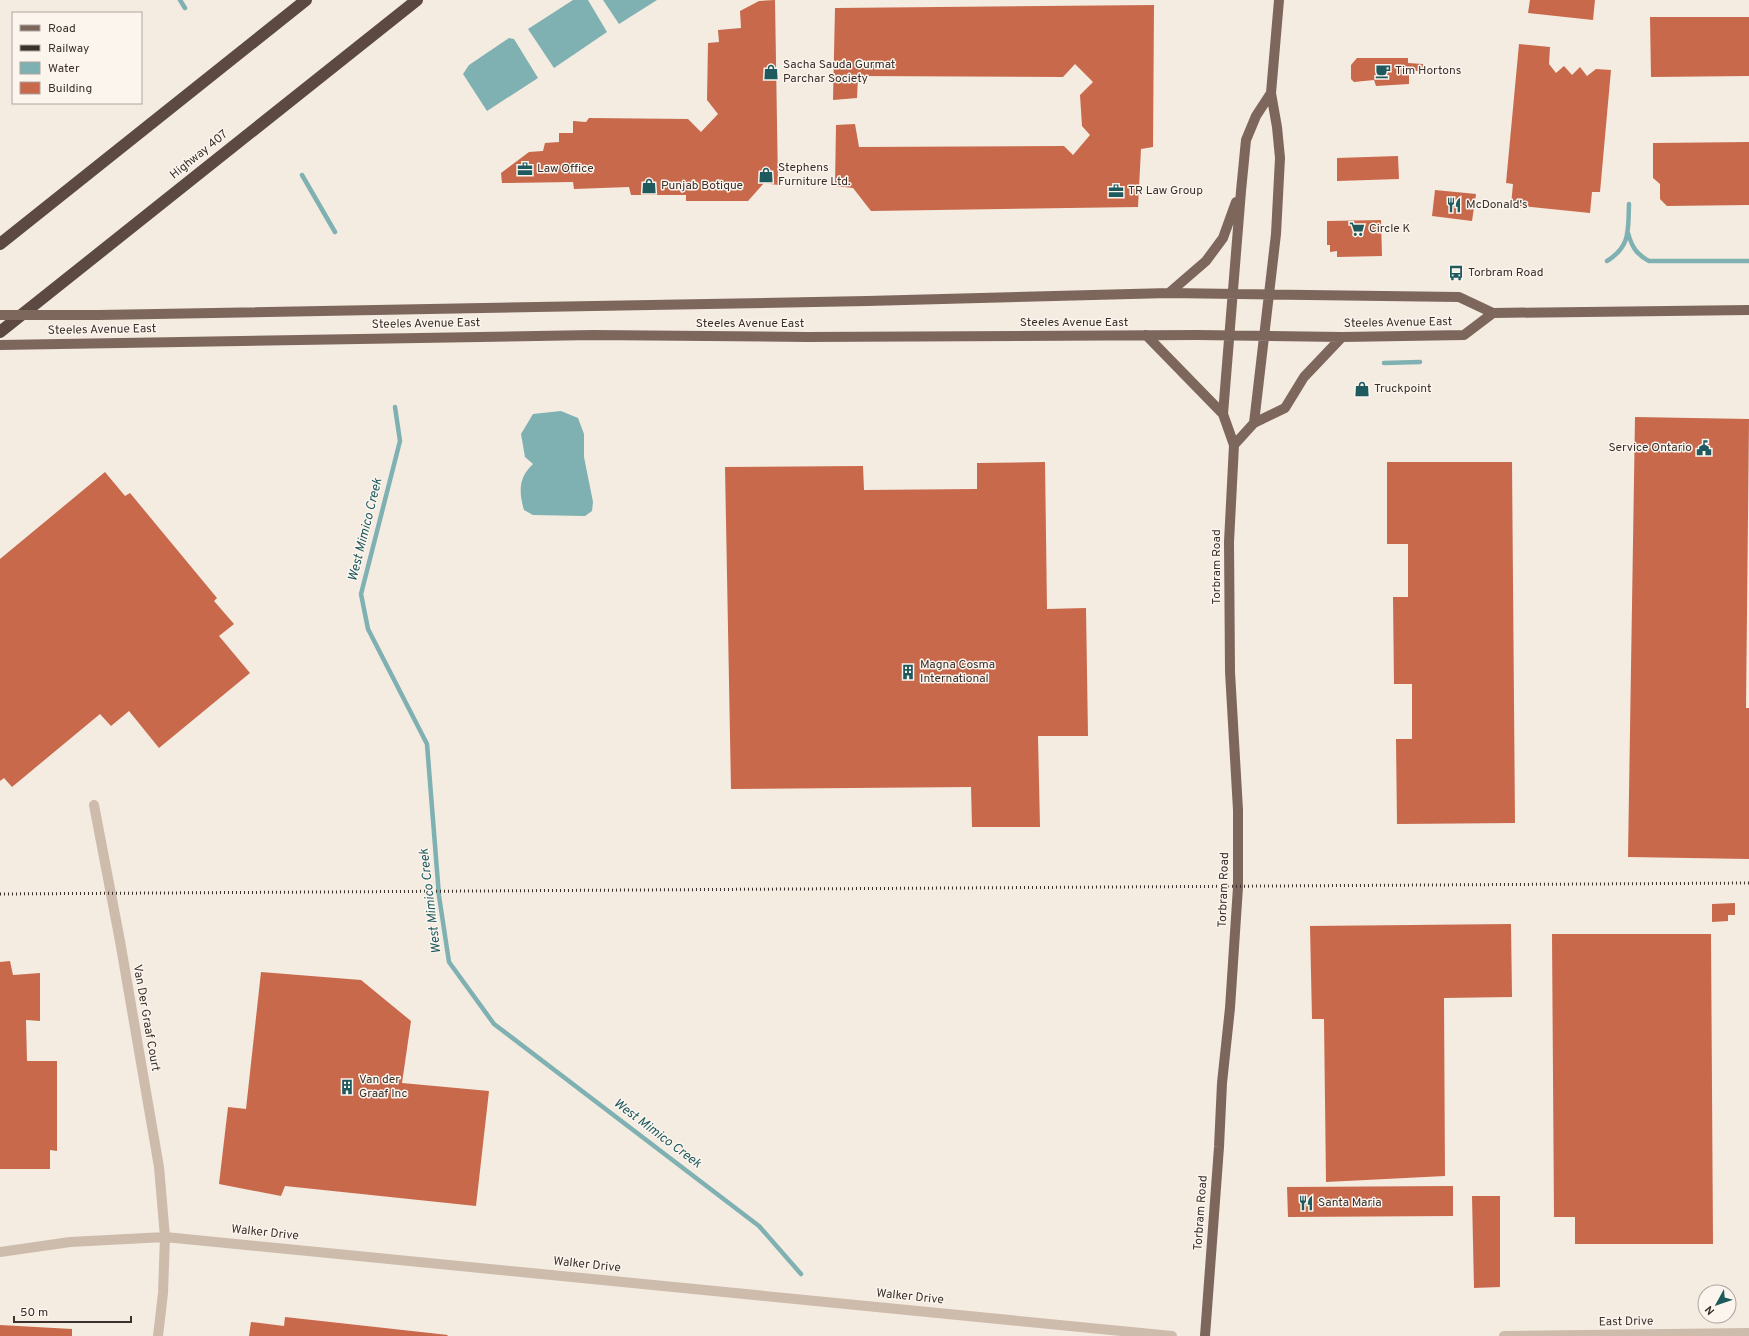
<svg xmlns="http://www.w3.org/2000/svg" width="1749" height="1336" font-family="Overpass,sans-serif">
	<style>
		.water { fill: #7fb0b2 }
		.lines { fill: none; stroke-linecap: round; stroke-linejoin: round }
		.stream { stroke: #7fb0b2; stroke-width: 4.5 }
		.building { fill: #c8694b }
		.minor { stroke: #cdbbac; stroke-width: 10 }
		.major { stroke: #7d675c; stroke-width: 10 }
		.highway { stroke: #5c4a42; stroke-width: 12 }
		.rail { stroke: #3b302b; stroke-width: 3; stroke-dasharray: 1 3; stroke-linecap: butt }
		.major-bridge { stroke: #7d675c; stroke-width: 10 }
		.labels { text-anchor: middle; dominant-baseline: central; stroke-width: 3; stroke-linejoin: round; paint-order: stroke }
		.poi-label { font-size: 12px; fill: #3b302b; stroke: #fbf5ee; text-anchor: start }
		.street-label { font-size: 12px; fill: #3b302b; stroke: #fbf5ee }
		.water-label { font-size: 13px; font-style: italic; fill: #1f5a5e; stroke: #fbf5ee }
	</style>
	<rect width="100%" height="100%" fill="#f4ebe1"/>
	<!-- water -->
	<path class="water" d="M 573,0 L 588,0 L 607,32 L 554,68 L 528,29 Z
		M 603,0 L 657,0 L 619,24 Z
		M 509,38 L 514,39 L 538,78 L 487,111 L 463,74 L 469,65 Z
		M 561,411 L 578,418 L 584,434 L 584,457 L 593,502 L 592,511 L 585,516 L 533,515 L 524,510 C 519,492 518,478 533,464 L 525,457 L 521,434 L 533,414 Z"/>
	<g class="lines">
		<!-- stream -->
		<path class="stream" d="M 180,0 L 185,8
			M 302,175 L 335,232
			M 1628,233 C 1632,247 1636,254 1649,261 L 1749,261
			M 1607,261 C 1631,246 1628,230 1629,204
			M 1384,363 L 1420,362
			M 395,407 L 400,441 L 361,594 L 368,629 L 427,744 L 439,896 L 449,962 L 494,1024 L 759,1226 L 801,1274"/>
	</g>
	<!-- building -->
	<path class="building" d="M 775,0 L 778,185 L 764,183 L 748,201 L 686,201 L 686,195 L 631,195 L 629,187 L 574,189 L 573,182 L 502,183 L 501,173 L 529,152 L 543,151 L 545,143 L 559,142 L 559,133 L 573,133 L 573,121 L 586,122 L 589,118 L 688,119 L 701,132 L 718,114 L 707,100 L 708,43 L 719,42 L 718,30 L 741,28 L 740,11 L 759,1 Z
		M 1530,0 L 1595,0 L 1593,20 L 1528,13 Z
		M 1154,5 L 1153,147 L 1141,149 L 1138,207 L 871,211 L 853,188 L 835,186 L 836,125 L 855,124 L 859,147 L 1064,146 L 1073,155 L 1090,135 L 1082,126 L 1080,95 L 1093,82 L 1075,64 L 1063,77 L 858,76 L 857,98 L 833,100 L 835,8 Z
		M 1650,17 L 1749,17 L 1749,76 L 1651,77 Z
		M 1519,44 L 1550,47 L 1549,64 L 1556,73 L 1564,66 L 1572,75 L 1580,67 L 1587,76 L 1596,69 L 1611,70 L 1600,192 L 1592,192 L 1590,213 L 1511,205 L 1513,184 L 1506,183 Z
		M 1357,58 L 1408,58 L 1408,63 L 1423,64 L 1423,70 L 1409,72 L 1409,84 L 1376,86 L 1374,80 L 1354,82 L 1351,79 L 1351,65 Z
		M 1749,142 L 1749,205 L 1667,206 L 1660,199 L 1660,184 L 1653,178 L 1653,143 Z
		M 1398,156 L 1399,179 L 1337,181 L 1337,158 Z
		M 1435,190 L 1476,194 L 1472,221 L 1432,216 Z
		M 1381,220 L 1382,256 L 1337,257 L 1337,251 L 1330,252 L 1330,245 L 1327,245 L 1327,221 Z
		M 1635,417 L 1749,419 L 1746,708 L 1749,708 L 1749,859 L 1628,857 Z
		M 1045,462 L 1047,609 L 1086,608 L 1088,736 L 1038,736 L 1040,827 L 972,827 L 971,787 L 731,789 L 725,467 L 863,466 L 864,490 L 977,489 L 977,463 Z
		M 1387,462 L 1512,462 L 1515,823 L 1397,824 L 1396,739 L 1412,739 L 1412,684 L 1394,684 L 1393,597 L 1408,597 L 1408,544 L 1387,544 Z
		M 105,472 L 125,496 L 130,493 L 217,598 L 214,601 L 234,624 L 219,636 L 250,673 L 159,748 L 129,711 L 111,726 L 100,714 L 12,787 L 4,778 L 0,781 L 0,559 Z
		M 1735,903 L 1735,915 L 1728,915 L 1728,921 L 1712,922 L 1712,904 Z
		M 1511,924 L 1512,997 L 1444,998 L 1445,1176 L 1326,1182 L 1324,1019 L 1312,1019 L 1310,926 Z
		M 1552,934 L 1711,934 L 1713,1244 L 1575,1244 L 1575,1217 L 1554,1217 Z
		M 10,961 L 13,975 L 40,973 L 40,1021 L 26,1020 L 27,1061 L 57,1061 L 57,1151 L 50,1150 L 50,1169 L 0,1169 L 0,962 Z
		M 261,972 L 361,980 L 411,1021 L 402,1083 L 489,1091 L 476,1206 L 285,1186 L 281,1196 L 219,1184 L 228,1107 L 246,1109 Z
		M 1453,1186 L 1453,1216 L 1288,1217 L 1287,1187 Z
		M 1472,1196 L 1500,1196 L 1500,1287 L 1474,1288 Z
		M 285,1317 L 448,1335 L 447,1336 L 249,1336 L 251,1322 L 284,1326 Z
		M 0,1325 L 72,1329 L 72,1336 L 0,1336 Z"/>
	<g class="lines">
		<!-- minor -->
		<path class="minor" d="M 94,805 L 120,941 L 159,1167 L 165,1237 L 163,1293 L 158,1336
			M 0,1252 L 70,1242 L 165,1237 L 1172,1336
			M 1504,1336 L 1749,1333"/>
		<!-- major -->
		<path class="major" d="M 1169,293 L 1206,261 L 1223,238 L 1236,202
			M 99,315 L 867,301 L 1169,293 L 1459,297 L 1493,313 L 1749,310
			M 1146,335 L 1223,414
			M 0,345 L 593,335 L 807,337 L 1197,335 L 1342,337 L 1464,335 L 1493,313
			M 1254,423 L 1285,408 L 1304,377 L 1342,337
			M 1234,445 L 1254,423 L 1276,234 L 1280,158 L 1277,127 L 1271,93 L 1279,0
			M 1205,1336 L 1219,1147 L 1222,1083 L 1230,1008 L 1238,887 L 1238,810 L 1230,672 L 1229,542 L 1234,445 L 1223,414 L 1241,191 L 1246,140 L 1256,116 L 1271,93"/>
		<!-- highway -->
		<path class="highway" d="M 0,244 L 306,0
			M 0,332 L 417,0"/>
		<!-- rail -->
		<path class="rail" d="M 0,894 L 1749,883"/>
		<!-- major-bridge -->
		<path class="major-bridge" d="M 0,315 L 99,315"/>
	</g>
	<!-- icons -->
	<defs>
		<g id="cafe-bare" transform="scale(1.2)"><path d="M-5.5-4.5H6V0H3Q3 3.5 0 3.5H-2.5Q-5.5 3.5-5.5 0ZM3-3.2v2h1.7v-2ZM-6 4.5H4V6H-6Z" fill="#1f5a5e" stroke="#fbf5ee" stroke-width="2.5" paint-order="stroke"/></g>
		<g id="shop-bare" transform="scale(1.2)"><path d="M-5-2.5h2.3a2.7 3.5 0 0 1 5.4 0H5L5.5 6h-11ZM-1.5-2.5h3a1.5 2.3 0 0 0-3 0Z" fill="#1f5a5e" stroke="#fbf5ee" stroke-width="2.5" paint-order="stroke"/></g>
		<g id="office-bare" transform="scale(1.2)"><path d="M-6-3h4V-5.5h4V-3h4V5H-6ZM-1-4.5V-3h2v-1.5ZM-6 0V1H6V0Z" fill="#1f5a5e" stroke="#fbf5ee" stroke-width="2.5" paint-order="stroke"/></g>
		<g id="restaurant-bare" transform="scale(1.2)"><path d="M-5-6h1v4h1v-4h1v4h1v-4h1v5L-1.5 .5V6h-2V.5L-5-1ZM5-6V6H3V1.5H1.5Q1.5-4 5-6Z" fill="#1f5a5e" stroke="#fbf5ee" stroke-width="2.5" paint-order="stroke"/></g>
		<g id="supermarket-bare" transform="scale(1.2)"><path d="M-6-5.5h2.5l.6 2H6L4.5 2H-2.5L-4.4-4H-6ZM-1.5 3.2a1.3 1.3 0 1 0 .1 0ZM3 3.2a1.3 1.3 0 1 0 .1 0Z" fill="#1f5a5e" stroke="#fbf5ee" stroke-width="2.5" paint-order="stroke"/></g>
		<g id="bus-bare" transform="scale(1.2)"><path d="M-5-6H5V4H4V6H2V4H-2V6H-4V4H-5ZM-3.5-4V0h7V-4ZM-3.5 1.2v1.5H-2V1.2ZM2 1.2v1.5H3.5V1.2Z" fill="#1f5a5e" stroke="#fbf5ee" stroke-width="2.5" paint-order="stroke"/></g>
		<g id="civic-bare" transform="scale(1.2)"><path d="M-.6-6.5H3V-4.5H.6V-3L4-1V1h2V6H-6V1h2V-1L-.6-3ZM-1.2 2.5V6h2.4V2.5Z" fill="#1f5a5e" stroke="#fbf5ee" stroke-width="2.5" paint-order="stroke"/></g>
		<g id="building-bare" transform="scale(1.2)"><path d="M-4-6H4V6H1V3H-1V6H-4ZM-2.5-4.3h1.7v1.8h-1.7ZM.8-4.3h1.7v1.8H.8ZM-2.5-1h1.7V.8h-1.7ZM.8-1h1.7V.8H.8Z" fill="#1f5a5e" stroke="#fbf5ee" stroke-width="2.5" paint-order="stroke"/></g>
	</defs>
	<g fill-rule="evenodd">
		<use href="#cafe-bare" x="1383" y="71"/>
		<use href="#shop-bare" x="771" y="72"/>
		<use href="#office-bare" x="525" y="169"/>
		<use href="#shop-bare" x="766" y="175"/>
		<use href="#shop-bare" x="649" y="186"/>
		<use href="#office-bare" x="1116" y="191"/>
		<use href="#restaurant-bare" x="1454" y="205"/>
		<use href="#supermarket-bare" x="1357" y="229"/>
		<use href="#bus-bare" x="1456" y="273"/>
		<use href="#shop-bare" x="1362" y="389"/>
		<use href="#civic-bare" x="1704" y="448"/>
		<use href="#building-bare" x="908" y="672"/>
		<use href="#building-bare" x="347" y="1087"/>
		<use href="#restaurant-bare" x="1306" y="1203"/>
	</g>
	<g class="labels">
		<!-- poi labels -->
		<g class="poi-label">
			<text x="783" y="65">Sacha Sauda Gurmat<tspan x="783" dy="14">Parchar Society</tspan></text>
			<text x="1395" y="71">Tim Hortons</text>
			<text x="778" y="168">Stephens<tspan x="778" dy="14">Furniture Ltd.</tspan></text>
			<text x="537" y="169">Law Office</text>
			<text x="661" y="186">Punjab Botique</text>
			<text x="1128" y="191">TR Law Group</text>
			<text x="1466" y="205">McDonald's</text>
			<text x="1369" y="229">Circle K</text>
			<text x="1468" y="273">Torbram Road</text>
			<text x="1374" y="389">Truckpoint</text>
			<text x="1692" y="448" text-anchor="end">Service Ontario</text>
			<text x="920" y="665">Magna Cosma<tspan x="920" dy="14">International</tspan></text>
			<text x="359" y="1080">Van der<tspan x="359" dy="14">Graaf Inc</tspan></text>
			<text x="1318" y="1203">Santa Maria</text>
		</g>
		<!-- street labels -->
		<g class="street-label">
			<text transform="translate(199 155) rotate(-39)">Highway 407</text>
			<text x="1074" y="323">Steeles Avenue East</text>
			<text transform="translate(1398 323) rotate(-1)">Steeles Avenue East</text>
			<text transform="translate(426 324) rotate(-1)">Steeles Avenue East</text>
			<text x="750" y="324">Steeles Avenue East</text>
			<text transform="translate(102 330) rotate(-1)">Steeles Avenue East</text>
			<text transform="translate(1217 567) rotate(-90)">Torbram Road</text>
			<text transform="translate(1224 890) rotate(-88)">Torbram Road</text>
			<text transform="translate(146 1018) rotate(80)">Van Der Graaf Court</text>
			<text transform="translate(1201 1213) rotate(-86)">Torbram Road</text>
			<text transform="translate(265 1233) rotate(6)">Walker Drive</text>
			<text transform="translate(587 1265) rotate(6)">Walker Drive</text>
			<text transform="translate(910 1297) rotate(6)">Walker Drive</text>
			<text transform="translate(1626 1322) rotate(-1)">East Drive</text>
		</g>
		<!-- water labels -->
		<g class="water-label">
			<text transform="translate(366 530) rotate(-76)">West Mimico Creek</text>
			<text transform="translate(431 901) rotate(-97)">West Mimico Creek</text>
			<text transform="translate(657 1134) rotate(37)">West Mimico Creek</text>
		</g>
	</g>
	<!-- legend -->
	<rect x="12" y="12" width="130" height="92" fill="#fbf5ee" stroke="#aea6a0"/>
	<rect x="20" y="25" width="20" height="6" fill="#7d675c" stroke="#aea6a0"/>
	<text x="48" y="32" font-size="12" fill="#3b302b">Road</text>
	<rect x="20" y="45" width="20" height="6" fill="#3b302b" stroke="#aea6a0"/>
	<text x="48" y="52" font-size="12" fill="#3b302b">Railway</text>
	<rect x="20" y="62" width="20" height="12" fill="#7fb0b2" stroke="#aea6a0"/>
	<text x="48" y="72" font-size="12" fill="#3b302b">Water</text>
	<rect x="20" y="82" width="20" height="12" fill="#c8694b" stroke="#aea6a0"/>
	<text x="48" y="92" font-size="12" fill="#3b302b">Building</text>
	<!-- north arrow -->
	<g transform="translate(1717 1304) rotate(230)"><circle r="19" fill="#fbf5ee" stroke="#aea6a0"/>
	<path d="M0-3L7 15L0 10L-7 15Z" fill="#1f5a5e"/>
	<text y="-6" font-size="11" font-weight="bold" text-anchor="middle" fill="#3b302b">N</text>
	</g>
	<!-- scale -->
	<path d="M14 1316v6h117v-6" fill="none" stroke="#3b302b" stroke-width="2"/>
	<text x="20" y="1316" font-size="12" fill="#3b302b" stroke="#fbf5ee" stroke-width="3" paint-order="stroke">50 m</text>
</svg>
